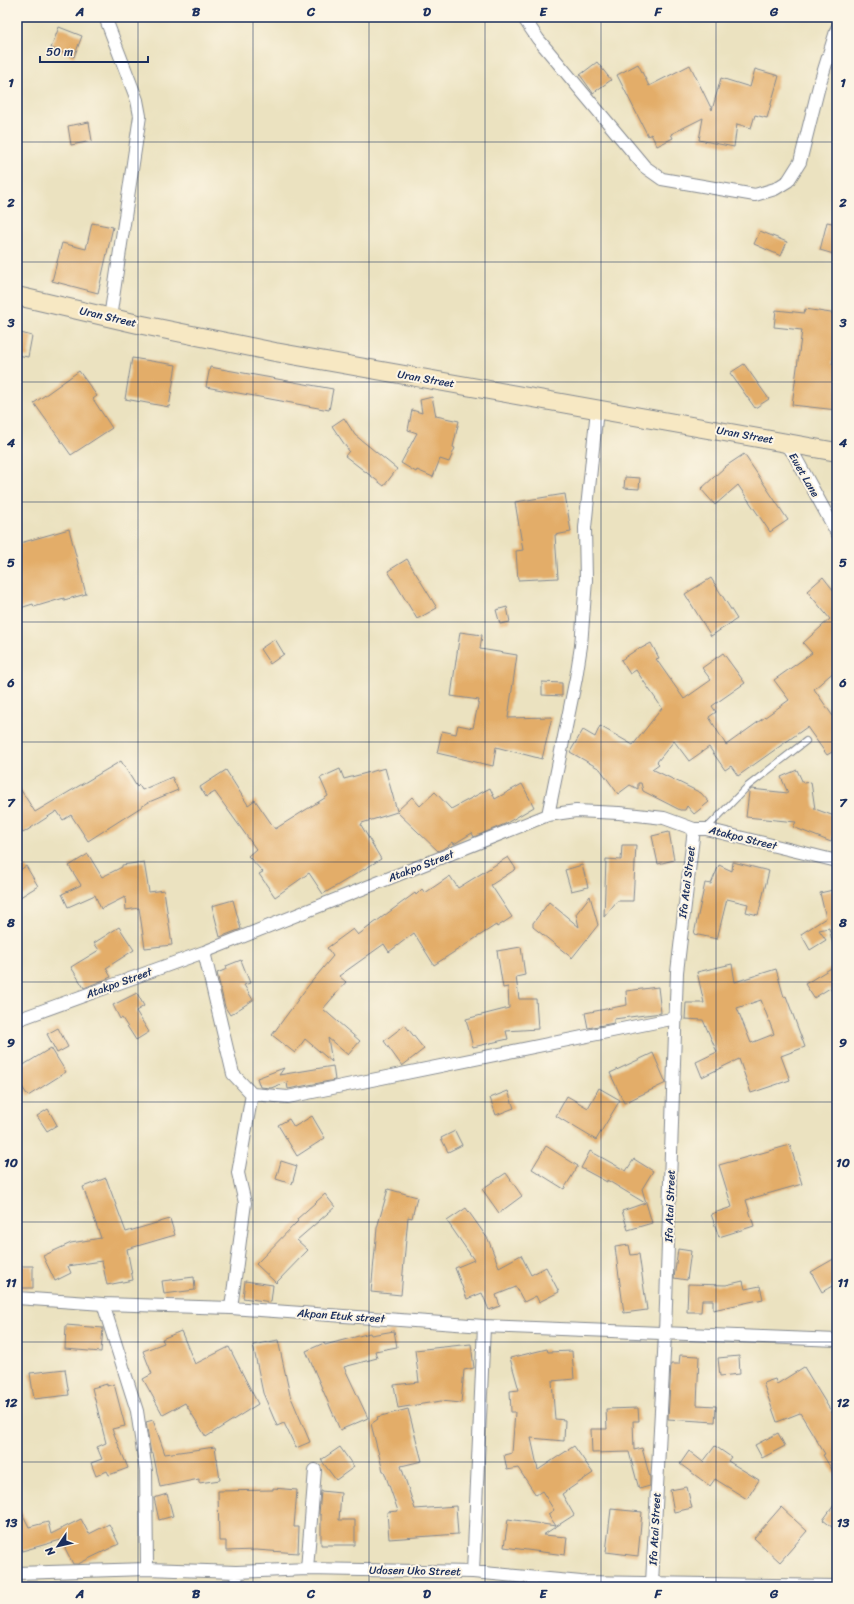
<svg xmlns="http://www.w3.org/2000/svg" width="854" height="1604" font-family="Sriracha,sans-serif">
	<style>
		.building { fill: #e3ad69; fill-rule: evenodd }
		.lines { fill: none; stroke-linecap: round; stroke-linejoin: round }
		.lane-casing { stroke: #83888f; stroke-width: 8 }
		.street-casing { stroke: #83888f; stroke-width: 14 }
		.secondary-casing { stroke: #83888f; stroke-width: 20 }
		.lane { stroke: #fff; stroke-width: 6 }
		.street { stroke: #fff; stroke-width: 12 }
		.secondary { stroke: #f7e8c3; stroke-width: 18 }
		.grid { fill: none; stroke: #1b2f5e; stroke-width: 1; stroke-opacity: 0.55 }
		.labels { text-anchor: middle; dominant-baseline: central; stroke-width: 4; stroke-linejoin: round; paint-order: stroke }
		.street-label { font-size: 11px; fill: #1b2f5e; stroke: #fcf5e5 }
		.neatline { fill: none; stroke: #1b2f5e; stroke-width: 1.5 }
		.grid-label { font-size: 13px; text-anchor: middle; font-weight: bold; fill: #1b2f5e }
	</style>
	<rect width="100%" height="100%" fill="#fcf5e5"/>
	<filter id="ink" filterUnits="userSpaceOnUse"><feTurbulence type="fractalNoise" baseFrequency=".025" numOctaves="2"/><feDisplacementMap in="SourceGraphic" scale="8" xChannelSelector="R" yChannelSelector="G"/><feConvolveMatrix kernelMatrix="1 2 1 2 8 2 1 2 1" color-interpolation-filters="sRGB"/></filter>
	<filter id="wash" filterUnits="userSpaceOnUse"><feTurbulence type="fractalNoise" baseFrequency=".012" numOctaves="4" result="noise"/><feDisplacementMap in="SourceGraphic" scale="16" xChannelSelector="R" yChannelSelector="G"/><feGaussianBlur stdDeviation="0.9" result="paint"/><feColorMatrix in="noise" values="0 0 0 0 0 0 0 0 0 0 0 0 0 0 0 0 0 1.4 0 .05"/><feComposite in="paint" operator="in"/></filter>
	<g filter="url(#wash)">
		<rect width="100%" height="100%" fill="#ebe2c0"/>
		<g id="blocks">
			<!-- building -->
			<path class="building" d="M 59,27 L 82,36 L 74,57 L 51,48 Z
				M 597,62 L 611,80 L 593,93 L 580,75 Z
				M 638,64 L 649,86 L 690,65 L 712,110 L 721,78 L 750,87 L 755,69 L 779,76 L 767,118 L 755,115 L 751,128 L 737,124 L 734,147 L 699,140 L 703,118 L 671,134 L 673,138 L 657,146 L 651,134 L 648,136 L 617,75 Z
				M 89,122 L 92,141 L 71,145 L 68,126 Z
				M 827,222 L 837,224 L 837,255 L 820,250 Z
				M 92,223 L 113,227 L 98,293 L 52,281 L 62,243 L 86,249 Z
				M 760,231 L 787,242 L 781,256 L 754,244 Z
				M 805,309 L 837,314 L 837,341 L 832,364 L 837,365 L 837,410 L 792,405 L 802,330 L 774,327 L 776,310 L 804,313 Z
				M 17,332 L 32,336 L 28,357 L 17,355 Z
				M 132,358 L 176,365 L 169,407 L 125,399 Z
				M 744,364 L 769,399 L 755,408 L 730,373 Z
				M 210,367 L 333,389 L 329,410 L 206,387 Z
				M 79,371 L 97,396 L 93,399 L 112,428 L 71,455 L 34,403 Z
				M 432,397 L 436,416 L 459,421 L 453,447 L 455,448 L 449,462 L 440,459 L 433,477 L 417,470 L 416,472 L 401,463 L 417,433 L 408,430 L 412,410 L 422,413 L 420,400 Z
				M 344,418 L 355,435 L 397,469 L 384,486 L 345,456 L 349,451 L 332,426 Z
				M 744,454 L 788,520 L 770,532 L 738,485 L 715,505 L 701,489 L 726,466 Z
				M 625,477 L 640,478 L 639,489 L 624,488 Z
				M 565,494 L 571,532 L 555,535 L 558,578 L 518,580 L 516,551 L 523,550 L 515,502 Z
				M 69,529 L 86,594 L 64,600 L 64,598 L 34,607 L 33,604 L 17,609 L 17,544 Z
				M 407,559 L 437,608 L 417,619 L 388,571 Z
				M 823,577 L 837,595 L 837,669 L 814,689 L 837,722 L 837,749 L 827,755 L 807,727 L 738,776 L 731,766 L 725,770 L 709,747 L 689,761 L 674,741 L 657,762 L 659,764 L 652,769 L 701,793 L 709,802 L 694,814 L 687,806 L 685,810 L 680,810 L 643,791 L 641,783 L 638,783 L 638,789 L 630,785 L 618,794 L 600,769 L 570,752 L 583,730 L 595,737 L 600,726 L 633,745 L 662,708 L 636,670 L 630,674 L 621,660 L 639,648 L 640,649 L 651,643 L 659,658 L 656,659 L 684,699 L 711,680 L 702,668 L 723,653 L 745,683 L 712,706 L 716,712 L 709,717 L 726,745 L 789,700 L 774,680 L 812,653 L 803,643 L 830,619 L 807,591 Z
				M 711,578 L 737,619 L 711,636 L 685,594 Z
				M 507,607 L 510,622 L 500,624 L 496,610 Z
				M 460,632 L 482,635 L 480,649 L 517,655 L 508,718 L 552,717 L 542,759 L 496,747 L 493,766 L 437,753 L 442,731 L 456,734 L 458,725 L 473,728 L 479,700 L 451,696 Z
				M 275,639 L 284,654 L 270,664 L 260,649 Z
				M 542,682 L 562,683 L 562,696 L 542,695 Z
				M 121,761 L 137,787 L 139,785 L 142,790 L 172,777 L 178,790 L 149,802 L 88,841 L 71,815 L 63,820 L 57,811 L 23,833 L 17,824 L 17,784 L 35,812 Z
				M 385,768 L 397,811 L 412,797 L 420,806 L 435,792 L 451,809 L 490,788 L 495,799 L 522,784 L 534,807 L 505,824 L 474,837 L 472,833 L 454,844 L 453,842 L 447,847 L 438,851 L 397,812 L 362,823 L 361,825 L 381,859 L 323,894 L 309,873 L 275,897 L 259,874 L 263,872 L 248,856 L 256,849 L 215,792 L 206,797 L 200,787 L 226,770 L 248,805 L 255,800 L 275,829 L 328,796 L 320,778 L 340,769 L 344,779 Z
				M 797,770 L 803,783 L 811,782 L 815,809 L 837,817 L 837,827 L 831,842 L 793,827 L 796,822 L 746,817 L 749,792 L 751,789 L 788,793 L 781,777 Z
				M 669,832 L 674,860 L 658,864 L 652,836 Z
				M 622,845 L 636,845 L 633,901 L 617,901 L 604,917 L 606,859 L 621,860 Z
				M 88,854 L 102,877 L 122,867 L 122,865 L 144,862 L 149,892 L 164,890 L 172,945 L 145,948 L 139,908 L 126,910 L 125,897 L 101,909 L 95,895 L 68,907 L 62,894 L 81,885 L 69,866 Z
				M 508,857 L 516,869 L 491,885 L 512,917 L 497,927 L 496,925 L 434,965 L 414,933 L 389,952 L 384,944 L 339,976 L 346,982 L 323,1009 L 360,1041 L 348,1055 L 328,1038 L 332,1062 L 305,1039 L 295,1053 L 272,1035 L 308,986 L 333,956 L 327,948 L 353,929 L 358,935 L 415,893 L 416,895 L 422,889 L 425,893 L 450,876 L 458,888 Z
				M 733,862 L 769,871 L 758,915 L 746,912 L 748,904 L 727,899 L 717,939 L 694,934 L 705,883 L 711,884 L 719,865 L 732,871 Z
				M 582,865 L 588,887 L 571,891 L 565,870 Z
				M 26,866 L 38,886 L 17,899 L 17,872 Z
				M 837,889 L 837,944 L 833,945 L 829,928 L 819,930 L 826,940 L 810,950 L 801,934 L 826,918 L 820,893 Z
				M 590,896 L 598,925 L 572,958 L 533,927 L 533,923 L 549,902 L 579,927 L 576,914 Z
				M 233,900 L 241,929 L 220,937 L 212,906 Z
				M 119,927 L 134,950 L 106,968 L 111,977 L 84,988 L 71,967 L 99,950 L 94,943 Z
				M 521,947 L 525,975 L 516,977 L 519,999 L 536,999 L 538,1029 L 506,1031 L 508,1039 L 473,1047 L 466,1019 L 509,1008 L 508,987 L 503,988 L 497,951 Z
				M 241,960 L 250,983 L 244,985 L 253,1000 L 230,1015 L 225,1007 L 217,973 L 227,969 L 226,966 Z
				M 732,964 L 735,982 L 776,969 L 784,997 L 786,996 L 805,1047 L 781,1056 L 790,1080 L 751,1093 L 739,1059 L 702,1077 L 696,1062 L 717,1052 L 703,1020 L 685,1019 L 686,1003 L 704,1003 L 697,972 ZM 761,1000 L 774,1034 L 751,1043 L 737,1008 Z
				M 833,967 L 837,974 L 837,1000 L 830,988 L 814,998 L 805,984 Z
				M 658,987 L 661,1013 L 614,1019 L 614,1023 L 588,1028 L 585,1013 L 627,1005 L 626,991 Z
				M 137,993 L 144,1006 L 136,1011 L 149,1032 L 136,1040 L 122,1018 L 120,1019 L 113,1005 Z
				M 405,1025 L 424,1049 L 402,1066 L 384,1041 Z
				M 58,1028 L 68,1047 L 57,1053 L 47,1034 Z
				M 51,1048 L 66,1072 L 28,1096 L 17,1079 L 17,1069 Z
				M 653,1053 L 666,1083 L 624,1103 L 610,1073 Z
				M 333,1066 L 335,1080 L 288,1089 L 287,1082 L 271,1088 L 260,1087 L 257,1078 L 284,1068 L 279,1075 Z
				M 599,1088 L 620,1100 L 596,1140 L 556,1116 L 567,1096 L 588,1108 Z
				M 508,1091 L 514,1108 L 496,1115 L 490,1098 Z
				M 48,1109 L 57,1125 L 47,1131 L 37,1116 Z
				M 312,1116 L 325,1138 L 297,1156 L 278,1125 L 289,1119 L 294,1127 Z
				M 455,1131 L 462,1145 L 448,1152 L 441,1138 Z
				M 790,1145 L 802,1184 L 746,1200 L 754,1226 L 719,1237 L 711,1214 L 732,1207 L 719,1165 Z
				M 546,1146 L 578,1166 L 564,1189 L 532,1169 Z
				M 590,1151 L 626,1171 L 634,1159 L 653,1171 L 642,1189 L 652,1223 L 628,1230 L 622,1211 L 645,1203 L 607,1180 L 607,1182 L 581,1168 Z
				M 281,1161 L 297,1166 L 292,1184 L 276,1179 Z
				M 506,1173 L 522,1196 L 499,1213 L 482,1189 Z
				M 106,1178 L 126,1232 L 170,1219 L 175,1235 L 127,1249 L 133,1280 L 107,1285 L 102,1261 L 68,1266 L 71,1273 L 55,1281 L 43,1256 L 71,1243 L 101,1238 L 83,1187 Z
				M 388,1189 L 417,1197 L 412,1218 L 408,1217 L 401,1295 L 371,1292 L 377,1228 Z
				M 325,1194 L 335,1207 L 297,1240 L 308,1250 L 276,1283 L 256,1264 L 298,1221 L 297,1219 Z
				M 466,1208 L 488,1239 L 499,1267 L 521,1255 L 531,1275 L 546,1267 L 559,1292 L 539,1302 L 536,1296 L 524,1302 L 516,1287 L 496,1295 L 500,1306 L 489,1310 L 482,1293 L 467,1299 L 455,1268 L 474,1260 L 447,1221 Z
				M 629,1245 L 631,1255 L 639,1254 L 647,1310 L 624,1313 L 615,1247 Z
				M 678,1249 L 691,1251 L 687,1280 L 674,1278 Z
				M 837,1257 L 837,1283 L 822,1292 L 811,1272 Z
				M 17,1266 L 33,1266 L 33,1288 L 17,1288 Z
				M 194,1277 L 195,1290 L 164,1294 L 162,1281 Z
				M 245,1281 L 273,1285 L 271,1302 L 243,1298 Z
				M 743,1281 L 745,1289 L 760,1286 L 763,1299 L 713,1310 L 713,1300 L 702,1300 L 701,1312 L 687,1312 L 688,1284 L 726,1285 Z
				M 66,1325 L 103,1328 L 101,1352 L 65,1349 Z
				M 181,1331 L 195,1364 L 229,1347 L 258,1404 L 206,1437 L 185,1403 L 163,1415 L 143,1379 L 152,1374 L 143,1351 L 164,1343 L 162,1339 Z
				M 394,1331 L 397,1347 L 375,1351 L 377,1358 L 344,1367 L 368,1418 L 340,1430 L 306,1351 L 324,1343 L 325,1345 L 370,1333 L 371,1335 Z
				M 278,1340 L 290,1395 L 310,1442 L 296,1448 L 284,1423 L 277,1426 L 263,1393 L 253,1345 Z
				M 471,1344 L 474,1368 L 464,1370 L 461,1403 L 441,1401 L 398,1408 L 394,1385 L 419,1382 L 415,1350 Z
				M 547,1349 L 548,1352 L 572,1351 L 574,1379 L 552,1381 L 555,1419 L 565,1420 L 564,1441 L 531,1438 L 538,1470 L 574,1446 L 593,1473 L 562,1494 L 574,1515 L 543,1535 L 567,1537 L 565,1555 L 504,1547 L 508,1519 L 556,1526 L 548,1514 L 554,1510 L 542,1491 L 536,1495 L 518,1468 L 507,1470 L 504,1455 L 512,1453 L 515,1412 L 511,1412 L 510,1391 L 519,1390 L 510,1358 Z
				M 680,1355 L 699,1356 L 697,1405 L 716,1406 L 715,1422 L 668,1419 L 671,1364 L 679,1364 Z
				M 739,1356 L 740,1374 L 720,1376 L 718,1358 Z
				M 804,1367 L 837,1421 L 837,1478 L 823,1455 L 825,1454 L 800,1413 L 777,1422 L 763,1383 L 775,1379 L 777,1384 Z
				M 65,1369 L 69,1395 L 34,1399 L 30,1373 Z
				M 107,1384 L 107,1386 L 114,1384 L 125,1426 L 112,1429 L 128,1468 L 109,1475 L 107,1471 L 96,1476 L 91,1463 L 102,1459 L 97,1447 L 106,1443 L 92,1388 Z
				M 638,1408 L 639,1421 L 633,1421 L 634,1450 L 642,1448 L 650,1478 L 650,1486 L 639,1489 L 629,1452 L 592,1453 L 591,1429 L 607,1429 L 606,1409 Z
				M 408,1409 L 422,1461 L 401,1466 L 415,1509 L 456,1506 L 458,1534 L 389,1539 L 387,1512 L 398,1511 L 384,1471 L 383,1471 L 371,1424 L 378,1419 L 377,1417 Z
				M 153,1420 L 165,1454 L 215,1447 L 220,1480 L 199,1483 L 199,1479 L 160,1487 L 153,1453 L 151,1454 L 146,1422 Z
				M 778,1433 L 785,1446 L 762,1458 L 755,1445 Z
				M 715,1446 L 731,1457 L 728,1461 L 759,1480 L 747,1499 L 715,1479 L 710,1486 L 680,1464 L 689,1451 L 703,1462 Z
				M 340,1447 L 354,1467 L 336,1480 L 321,1460 Z
				M 687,1487 L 692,1508 L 674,1512 L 670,1490 Z
				M 273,1488 L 297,1490 L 294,1527 L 299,1527 L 298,1553 L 256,1550 L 226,1551 L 226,1541 L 219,1541 L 218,1491 L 273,1490 Z
				M 321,1491 L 341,1493 L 339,1520 L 355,1520 L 355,1545 L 321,1545 L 321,1515 L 319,1514 Z
				M 167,1494 L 173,1516 L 159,1520 L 154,1498 Z
				M 837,1501 L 837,1531 L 823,1520 Z
				M 17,1503 L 29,1527 L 48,1522 L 51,1534 L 81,1519 L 89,1534 L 109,1524 L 119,1544 L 78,1564 L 73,1564 L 61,1540 L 22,1551 L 21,1548 L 17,1549 Z
				M 781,1507 L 807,1531 L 780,1562 L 754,1538 Z
				M 611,1509 L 642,1512 L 638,1556 L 606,1552 Z"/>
		</g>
	</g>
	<g filter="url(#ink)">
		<use href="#blocks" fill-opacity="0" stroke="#83888f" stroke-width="1"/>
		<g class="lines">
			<!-- lane casing -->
			<g class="lane-casing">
				<path id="lane" d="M 706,829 L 748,786 L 806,741"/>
			</g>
			<!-- street casing -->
			<g class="street-casing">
				<path id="street" d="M 105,17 L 137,100 L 140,116 L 110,318
					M 523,17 L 538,39 L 645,167 L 662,179 L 755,195 L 775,189 L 788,181 L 800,162 L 819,86 L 837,28
					M 782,443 L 792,451 L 837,533
					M 548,815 L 576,678 L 581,646 L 586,580 L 585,528 L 597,409
					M 204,952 L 233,1074 L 252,1094 L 288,1097 L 676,1018
					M 17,1020 L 204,952 L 548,815 L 576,811 L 619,813 L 664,818 L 694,829 L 706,829 L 837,861
					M 17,1298 L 103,1304 L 231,1308 L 484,1326 L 837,1340
					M 103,1304 L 137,1411 L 146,1471 L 147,1569
					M 231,1308 L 245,1203 L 238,1173 L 252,1094
					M 307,1569 L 315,1470
					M 236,1572 L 237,1587
					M 473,1572 L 484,1326
					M 17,1573 L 147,1569 L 236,1572 L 307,1569 L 473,1572 L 581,1582 L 837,1586
					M 652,1583 L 665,1334 L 677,972 L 694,829"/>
			</g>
			<!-- secondary casing -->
			<g class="secondary-casing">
				<path id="secondary" d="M 17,296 L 138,324 L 275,352 L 837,452"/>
			</g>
			<!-- lane -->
			<use href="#lane" class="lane"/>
			<!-- street -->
			<use href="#street" class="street"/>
			<!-- secondary -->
			<use href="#secondary" class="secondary"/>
		</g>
	</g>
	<!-- grid -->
	<path class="grid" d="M 138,17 L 138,1587M 253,17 L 253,1587M 369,17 L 369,1587M 485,17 L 485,1587M 601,17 L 601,1587M 716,17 L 716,1587M 17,142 L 837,142M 17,262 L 837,262M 17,382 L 837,382M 17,502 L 837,502M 17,622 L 837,622M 17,742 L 837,742M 17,862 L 837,862M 17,982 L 837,982M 17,1102 L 837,1102M 17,1222 L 837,1222M 17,1342 L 837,1342M 17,1462 L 837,1462"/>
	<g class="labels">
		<!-- street labels -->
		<g class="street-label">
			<text transform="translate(108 317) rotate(13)">Uran Street</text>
			<text transform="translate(426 379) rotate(10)">Uran Street</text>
			<text transform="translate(745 435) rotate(10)">Uran Street</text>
			<text transform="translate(804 475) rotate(60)">Ewet Lane</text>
			<text transform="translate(743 838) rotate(14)">Atakpo Street</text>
			<text transform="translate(421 866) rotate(-21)">Atakpo Street</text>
			<text transform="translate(687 882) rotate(-83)">Ifa Atai Street</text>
			<text transform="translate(119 983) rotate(-20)">Atakpo Street</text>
			<text transform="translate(670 1206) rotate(-88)">Ifa Atai Street</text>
			<text transform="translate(341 1316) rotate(4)">Akpan Etuk street</text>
			<text transform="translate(655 1529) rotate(-87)">Ifa Atai Street</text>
			<text transform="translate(415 1571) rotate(1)">Udosen Uko Street</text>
		</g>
	</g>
	<!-- margin -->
	<rect width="854" height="1604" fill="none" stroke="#fcf5e5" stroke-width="44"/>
	<!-- north arrow -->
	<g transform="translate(58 1546) rotate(236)" stroke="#fcf5e5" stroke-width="3" paint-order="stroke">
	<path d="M0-3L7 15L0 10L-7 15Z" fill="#1b2f5e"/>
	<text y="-6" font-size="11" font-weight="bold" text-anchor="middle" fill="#1b2f5e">N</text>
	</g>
	<!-- scale -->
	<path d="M40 56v6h108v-6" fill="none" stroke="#1b2f5e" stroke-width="2"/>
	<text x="46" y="56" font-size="12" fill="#1b2f5e" stroke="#fcf5e5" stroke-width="3" paint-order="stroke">50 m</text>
	<rect x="22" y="22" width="810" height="1560" class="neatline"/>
	<g class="grid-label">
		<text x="80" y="16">A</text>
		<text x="196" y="16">B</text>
		<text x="311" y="16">C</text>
		<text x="427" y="16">D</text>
		<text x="543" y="16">E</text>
		<text x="658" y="16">F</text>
		<text x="774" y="16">G</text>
		<text x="11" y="87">1</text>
		<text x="843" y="87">1</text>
		<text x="11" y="207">2</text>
		<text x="843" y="207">2</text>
		<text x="11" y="327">3</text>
		<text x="843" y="327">3</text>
		<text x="11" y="447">4</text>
		<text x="843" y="447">4</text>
		<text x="11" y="567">5</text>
		<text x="843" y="567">5</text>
		<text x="11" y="687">6</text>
		<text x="843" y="687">6</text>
		<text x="11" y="807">7</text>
		<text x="843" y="807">7</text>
		<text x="11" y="927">8</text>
		<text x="843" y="927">8</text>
		<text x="11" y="1047">9</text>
		<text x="843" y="1047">9</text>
		<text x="11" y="1167">10</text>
		<text x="843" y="1167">10</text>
		<text x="11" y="1287">11</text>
		<text x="843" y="1287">11</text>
		<text x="11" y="1407">12</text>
		<text x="843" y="1407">12</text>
		<text x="11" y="1527">13</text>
		<text x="843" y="1527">13</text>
		<text x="80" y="1598">A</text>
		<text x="196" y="1598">B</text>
		<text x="311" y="1598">C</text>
		<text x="427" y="1598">D</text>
		<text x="543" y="1598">E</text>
		<text x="658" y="1598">F</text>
		<text x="774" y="1598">G</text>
	</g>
</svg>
